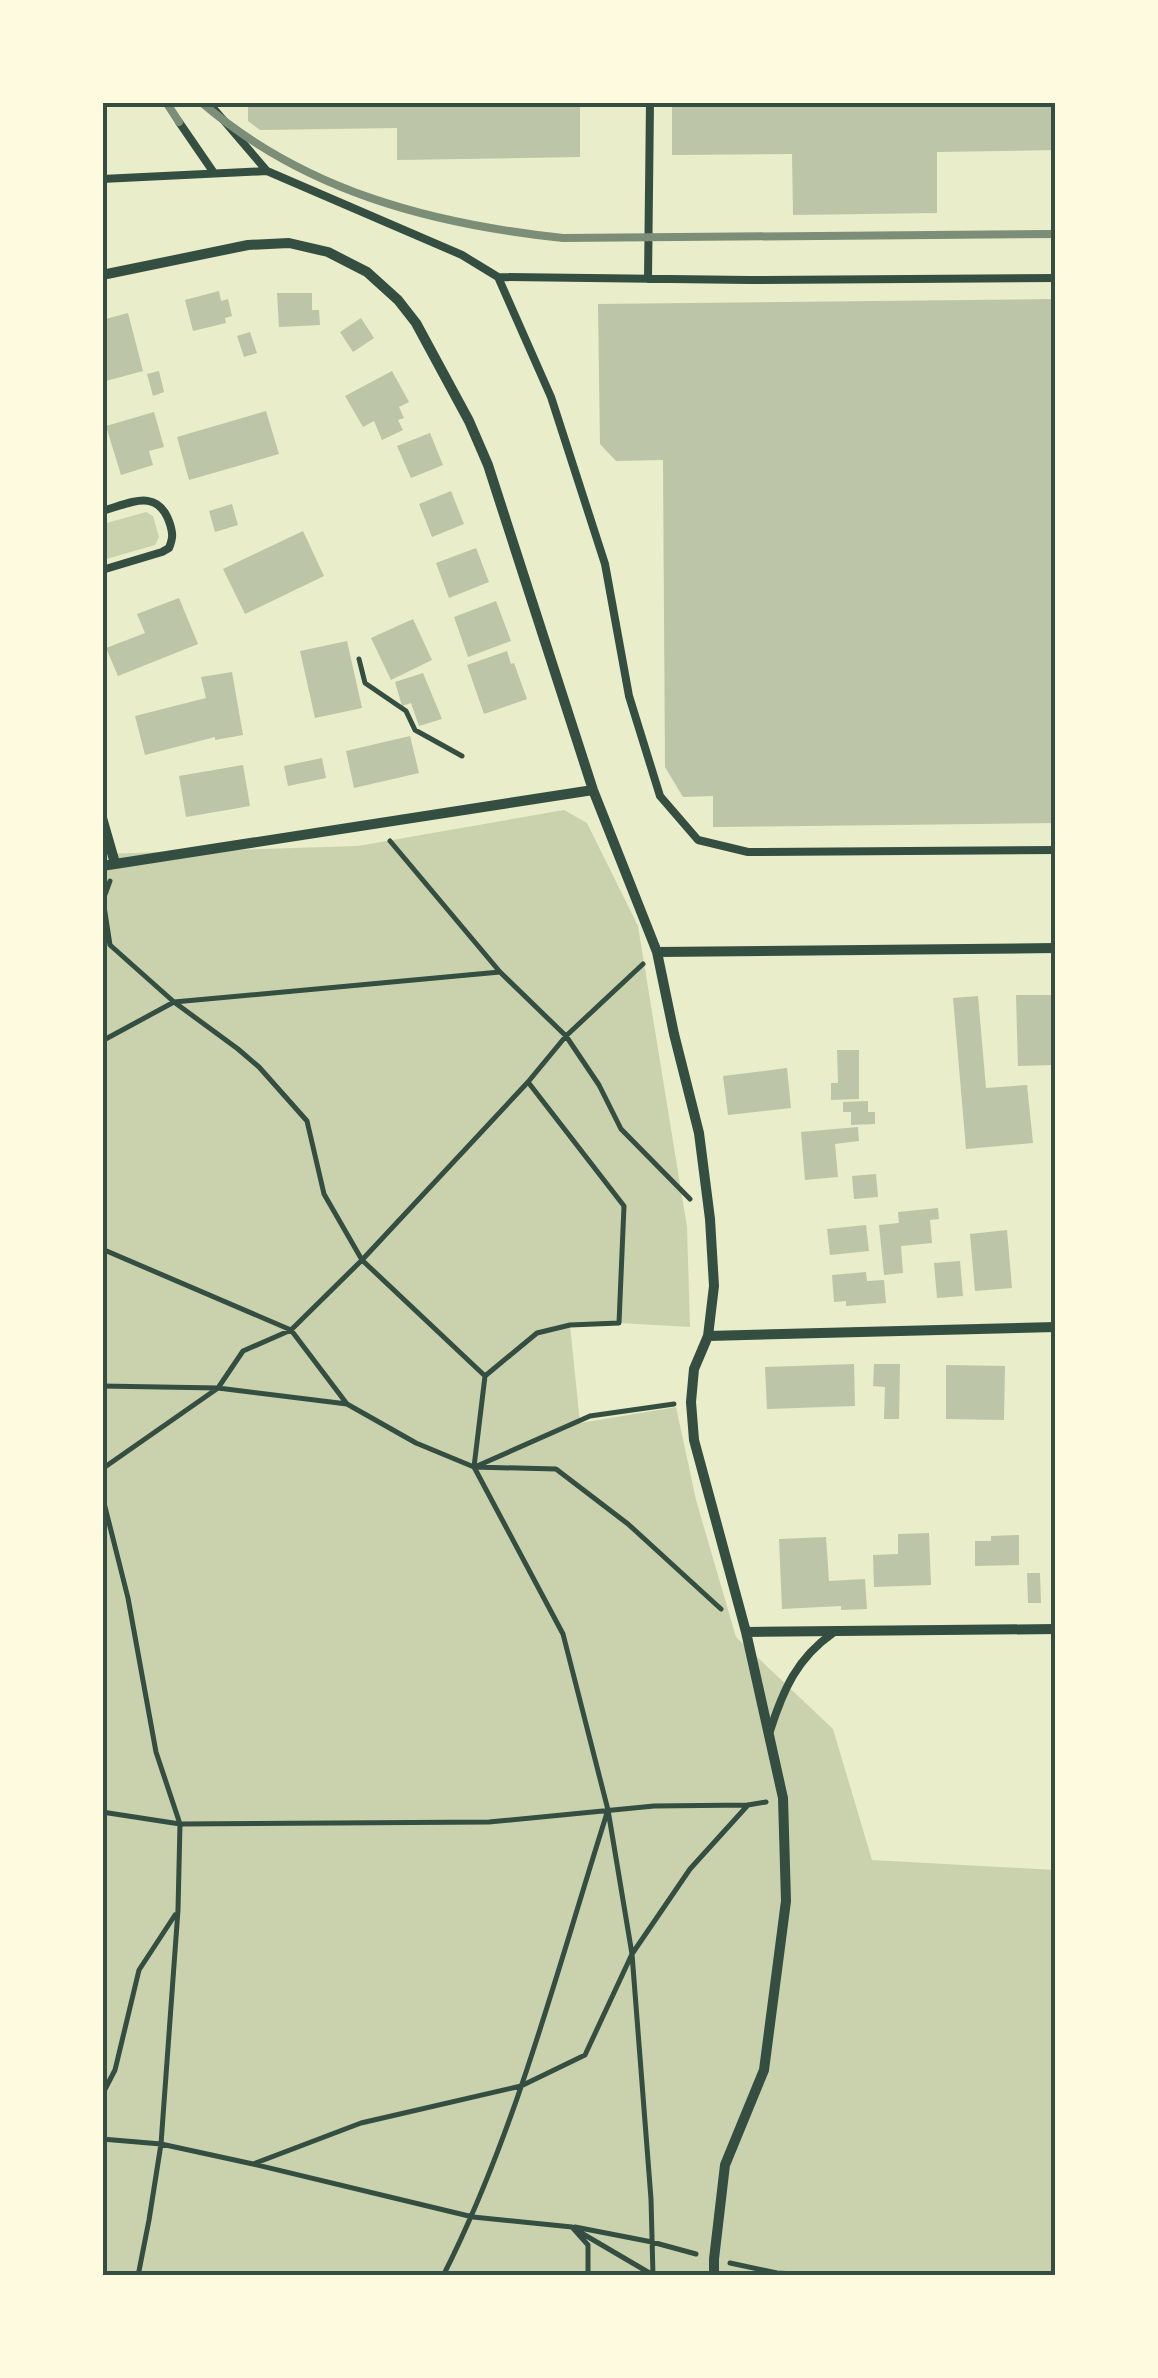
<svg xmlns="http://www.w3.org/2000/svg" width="1158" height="2378" font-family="'Asap Condensed',sans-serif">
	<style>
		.green { fill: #cad2ad }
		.building { fill: #bcc5a7 }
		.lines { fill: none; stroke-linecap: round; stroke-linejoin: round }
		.path { stroke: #344e41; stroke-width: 5 }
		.service { stroke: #344e41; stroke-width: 8 }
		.minor { stroke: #344e41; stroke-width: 10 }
		.rail { stroke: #7c8e77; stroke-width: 8 }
		.neatline { fill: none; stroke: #344e41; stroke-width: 4 }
	</style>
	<rect width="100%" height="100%" fill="#e9edc9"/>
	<!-- green -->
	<path class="green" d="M 146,512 L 153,516 L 159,537 L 155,545 L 103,560 L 103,524 Z
		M 564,810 L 587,823 L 638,926 L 687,1227 L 690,1327 L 619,1323 L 570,1325 L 580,1423 L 676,1407 L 696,1500 L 736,1637 L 833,1729 L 872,1860 L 1055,1870 L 1055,2275 L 103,2275 L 102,854 L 358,846 Z"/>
	<!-- building -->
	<path class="building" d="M 248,102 L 580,102 L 580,157 L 397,160 L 397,128 L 260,130 L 248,121 Z
		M 672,102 L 1056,102 L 1056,150 L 937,152 L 937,213 L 793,215 L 792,154 L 672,155 Z
		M 219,291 L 221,301 L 228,299 L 232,316 L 225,318 L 226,323 L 193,331 L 185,300 Z
		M 277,293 L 312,293 L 312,310 L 319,310 L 320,325 L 279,327 Z
		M 1056,299 L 1056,823 L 713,827 L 713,796 L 683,797 L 665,767 L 663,460 L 616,461 L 600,444 L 598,304 Z
		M 128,313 L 143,371 L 102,382 L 102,320 Z
		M 361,318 L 374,338 L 353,352 L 340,332 Z
		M 250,332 L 257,353 L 244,357 L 237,336 Z
		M 159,371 L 164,392 L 153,396 L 147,374 Z
		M 392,371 L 409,402 L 399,407 L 404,418 L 398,420 L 403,430 L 382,440 L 374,421 L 363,427 L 345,396 Z
		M 266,411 L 279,454 L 189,480 L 177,437 Z
		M 154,412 L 164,447 L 149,451 L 153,465 L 121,475 L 106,426 Z
		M 430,433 L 443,465 L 411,478 L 397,446 Z
		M 451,491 L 464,524 L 432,537 L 419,504 Z
		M 232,504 L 238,525 L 215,532 L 209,511 Z
		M 303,531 L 324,576 L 245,614 L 223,569 Z
		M 476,548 L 489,582 L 449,598 L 436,563 Z
		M 179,598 L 198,644 L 118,676 L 106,648 L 145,633 L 137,614 Z
		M 496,601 L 511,641 L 468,657 L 454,617 Z
		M 413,619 L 432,660 L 391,680 L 371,638 Z
		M 347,641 L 362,708 L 315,718 L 300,651 Z
		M 507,651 L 511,664 L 514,663 L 527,699 L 484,714 L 467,665 Z
		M 232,672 L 243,735 L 215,740 L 215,737 L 145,755 L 135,716 L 206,698 L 201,677 Z
		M 423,673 L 442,719 L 419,726 L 411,703 L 402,706 L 395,682 Z
		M 410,736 L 419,773 L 354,788 L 346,751 Z
		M 322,758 L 326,778 L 288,786 L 284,766 Z
		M 243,765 L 250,806 L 186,817 L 179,776 Z
		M 1016,995 L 1054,995 L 1055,1065 L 1018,1066 Z
		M 978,996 L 986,1088 L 1027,1085 L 1033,1143 L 966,1149 L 953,998 Z
		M 837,1050 L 859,1050 L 859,1099 L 831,1100 L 831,1083 L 838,1083 Z
		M 787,1068 L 791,1108 L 728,1115 L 723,1076 Z
		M 868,1101 L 868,1112 L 875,1112 L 875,1124 L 851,1125 L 851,1112 L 843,1112 L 843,1102 Z
		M 858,1127 L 859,1141 L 835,1144 L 838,1177 L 805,1180 L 801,1132 Z
		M 876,1174 L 878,1197 L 854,1199 L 852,1176 Z
		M 938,1208 L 939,1219 L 930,1220 L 932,1243 L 901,1246 L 903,1273 L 884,1275 L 879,1225 L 899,1223 L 898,1212 Z
		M 866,1225 L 869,1251 L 830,1255 L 827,1229 Z
		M 1007,1230 L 1012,1288 L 975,1291 L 970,1234 Z
		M 960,1261 L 963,1296 L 937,1298 L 934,1263 Z
		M 866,1272 L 867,1281 L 884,1280 L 886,1303 L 846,1306 L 846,1301 L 834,1302 L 832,1275 Z
		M 854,1364 L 855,1406 L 767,1409 L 765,1367 Z
		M 874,1364 L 900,1364 L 899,1419 L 884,1419 L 885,1387 L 873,1386 Z
		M 946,1365 L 1005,1366 L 1004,1420 L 946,1419 Z
		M 929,1533 L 931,1585 L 874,1587 L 873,1555 L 898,1554 L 898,1534 Z
		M 1019,1535 L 1019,1565 L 975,1566 L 975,1541 L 991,1541 L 991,1536 Z
		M 826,1537 L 829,1581 L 865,1579 L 867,1609 L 841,1610 L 841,1606 L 782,1609 L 779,1539 Z
		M 1027,1573 L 1040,1573 L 1041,1603 L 1028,1603 Z"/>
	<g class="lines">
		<!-- path -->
		<path class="path" d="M 359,659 L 365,683 L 406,711 L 415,730 L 462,756
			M 390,841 L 500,972 L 566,1036 L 599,1085 L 621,1129 L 690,1199
			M 110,881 L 103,900 L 110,945 L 174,1002 L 238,1049 L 259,1067 L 307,1121 L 324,1194 L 362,1260 L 485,1376 L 474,1467 L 563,1634 L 608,1810 L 632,1954 L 651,2199 L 653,2276
			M 102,1041 L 174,1002 L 500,972
			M 102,1249 L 291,1330 L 347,1404 L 416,1443 L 474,1467 L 556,1469 L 628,1524 L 721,1609
			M 485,1376 L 537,1333 L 570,1325 L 619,1323 L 624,1206 L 528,1082
			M 102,1386 L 218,1388 L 347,1404
			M 477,1466 L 590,1416 L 674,1404
			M 102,1469 L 218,1388 L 243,1351 L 291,1330 L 362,1260 L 528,1082 L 566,1036 L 643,964
			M 102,1495 L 128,1598 L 156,1752 L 180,1824 L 178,1910 L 161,2144 L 149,2220 L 138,2276
			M 102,1812 L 180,1824 L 489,1822 L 654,1806 L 748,1805 L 766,1802
			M 102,2095 L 115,2070 L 139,1970 L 175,1915
			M 102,2139 L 161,2144 L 253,2164 L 473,2217 L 572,2227 L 588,2245 L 588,2276
			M 253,2164 L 361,2123 L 521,2086 L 585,2055 L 632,1954 L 690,1869 L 748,1805
			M 575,2227 L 652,2242 L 696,2254
			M 578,2231 L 653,2275
			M 730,2263 L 777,2273 L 830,2276
			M 443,2276 C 516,2132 558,1967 607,1813"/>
		<!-- service -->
		<path class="service" d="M 208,102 L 267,171
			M 179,122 L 214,173
			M 102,179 L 267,171 L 462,255 L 498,277 L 551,397 L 605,564 L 629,696 L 660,796 L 698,840 L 748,852 L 1056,850
			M 498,277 L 750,280 L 1056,278
			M 648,279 L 650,102
			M 102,511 C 131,503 158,487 170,524 C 173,534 173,538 169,548 L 162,552 L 102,570
			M 770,1731 C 783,1690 797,1658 833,1633"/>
		<!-- minor -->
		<path class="minor" d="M 102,275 L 248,245 L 289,243 L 328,252 L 367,272 L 398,300 L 416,323 L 469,421 L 488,465 L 593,790 L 657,952 L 674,1034 L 699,1133 L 710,1219 L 714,1286 L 708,1336 L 694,1369 L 691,1402 L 694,1440 L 746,1632 L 783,1798 L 786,1901 L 764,2070 L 725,2165 L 714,2259 L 714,2276
			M 102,818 L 115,863
			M 102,866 L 593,790
			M 657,952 L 1056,948
			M 708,1336 L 1056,1327
			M 746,1632 L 1056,1629"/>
		<!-- rail -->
		<path class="rail" d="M 166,102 L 179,122
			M 201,102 C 304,191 431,224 563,238 L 1056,234"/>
	</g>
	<!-- border -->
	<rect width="1158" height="2378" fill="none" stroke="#fefae0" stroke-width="210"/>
	<rect x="105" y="105" width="948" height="2168" class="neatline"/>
</svg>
